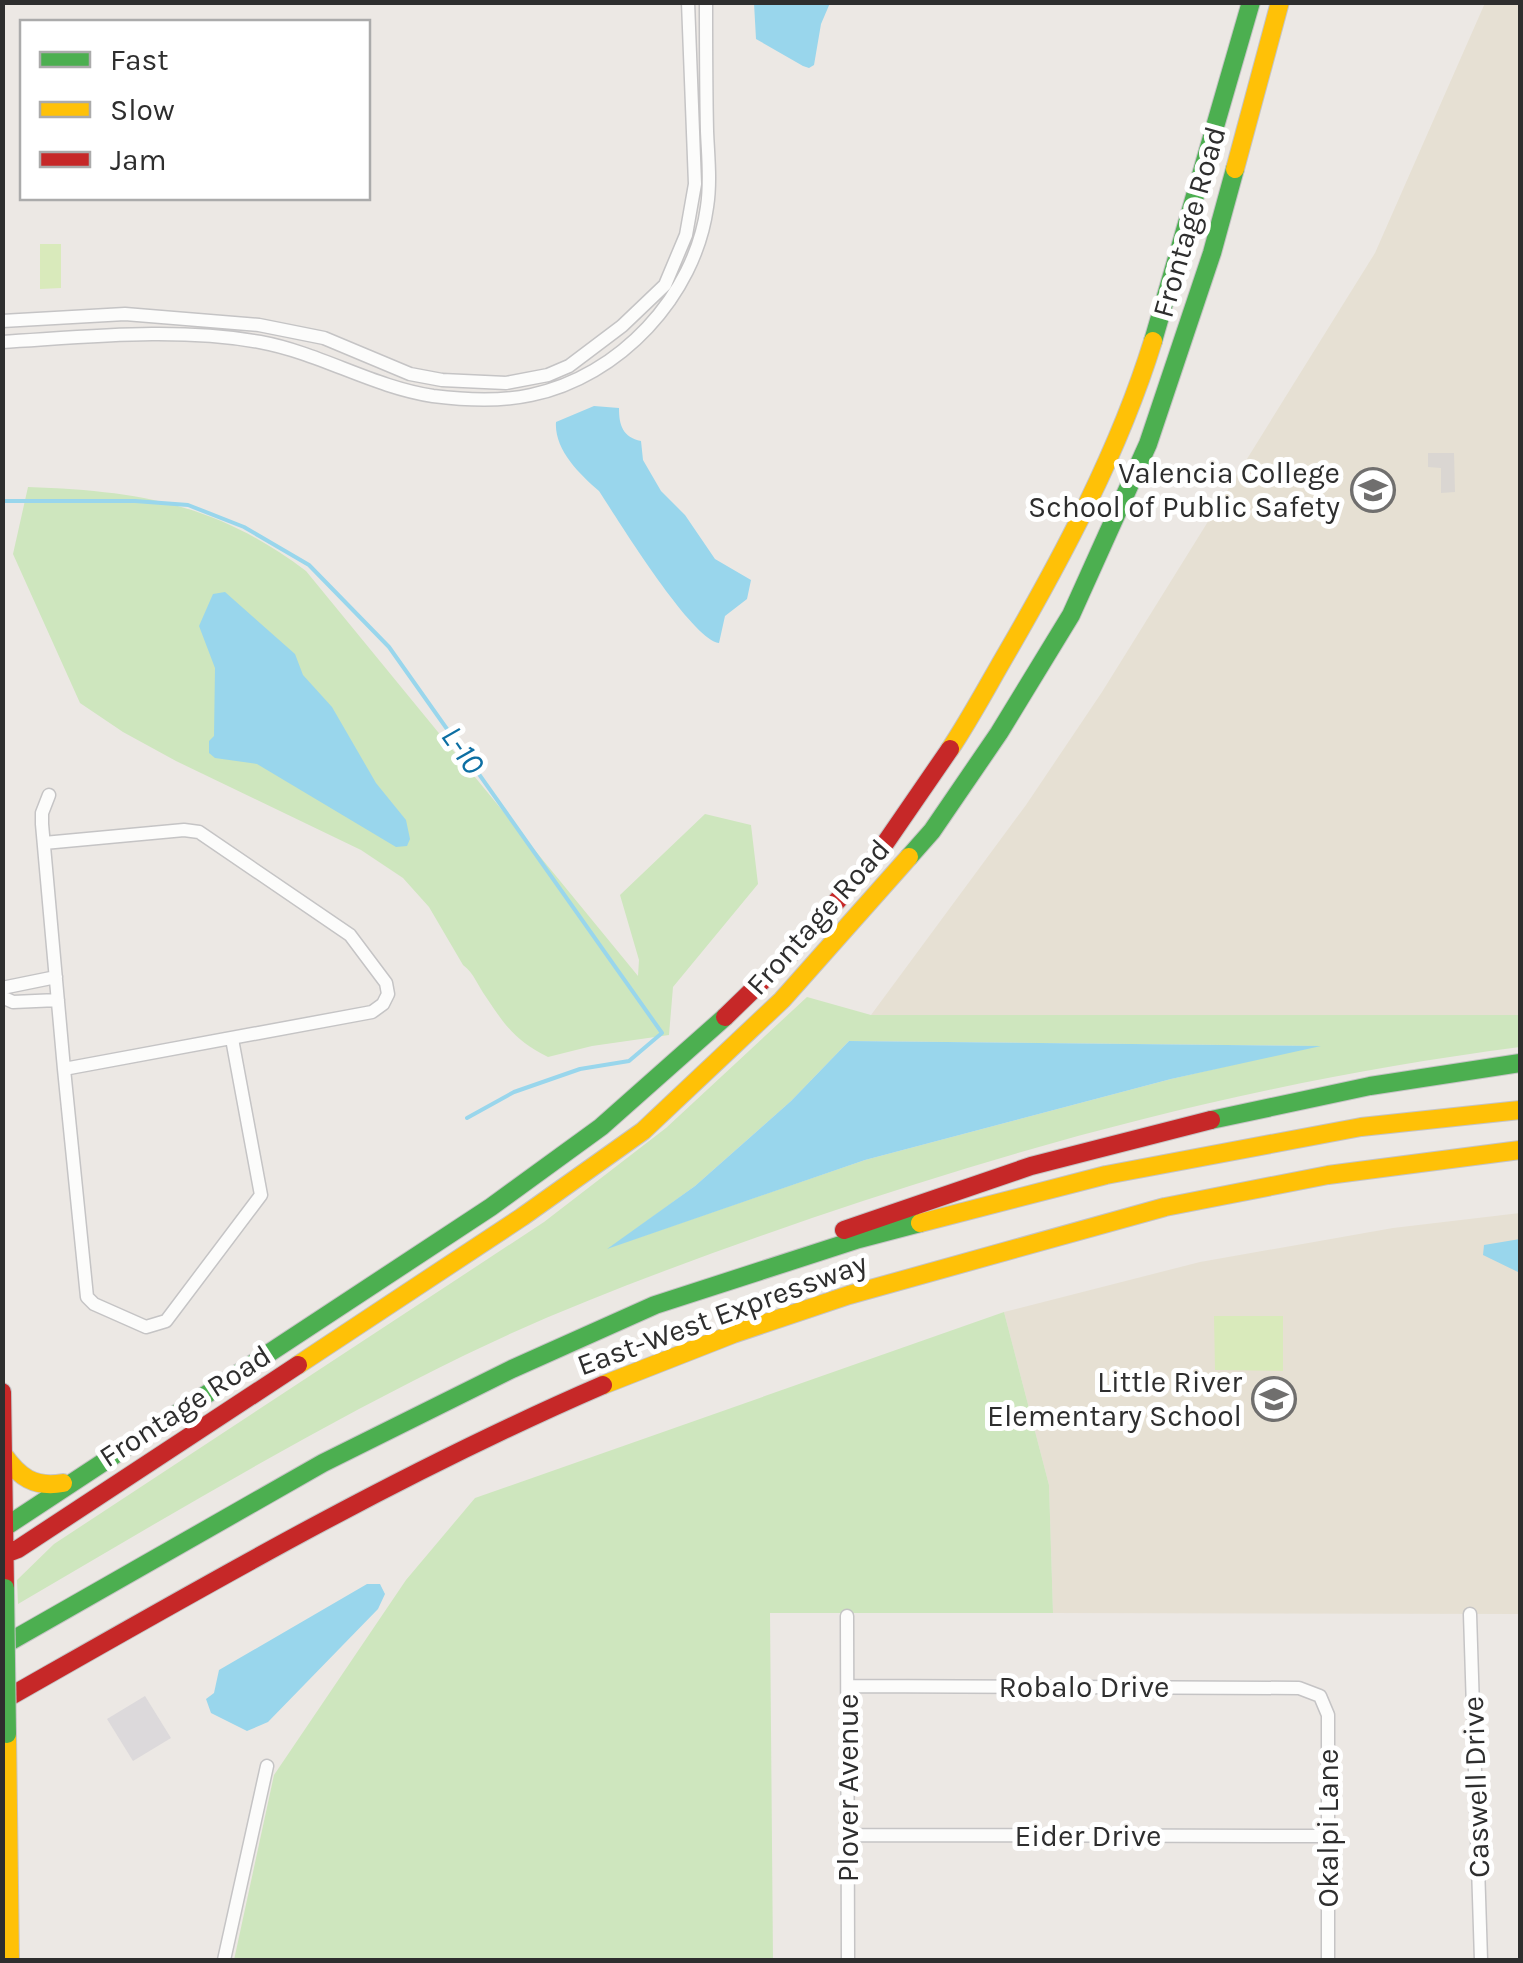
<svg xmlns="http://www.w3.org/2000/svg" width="1523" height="1963" font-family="Karla,sans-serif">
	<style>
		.industrial { fill: #dcd9db }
		.education { fill: #e6e0d3 }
		.green { fill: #cee6be; fill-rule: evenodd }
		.pitch { fill: #d9eabb }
		.plaza { fill: #dad6d2 }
		.water { fill: #99d6ec }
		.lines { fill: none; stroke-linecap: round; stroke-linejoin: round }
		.stream { stroke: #99d6ec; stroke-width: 4 }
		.street-casing { stroke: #c5c4c5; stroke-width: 15 }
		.fast-casing { stroke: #c5c4c5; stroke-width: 20 }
		.slow-casing { stroke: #c5c4c5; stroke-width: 20 }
		.jam-casing { stroke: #c5c4c5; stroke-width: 20 }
		.street { stroke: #fcfcfb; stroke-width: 12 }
		.fast { stroke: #4caf50; stroke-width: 18 }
		.slow { stroke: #ffc107; stroke-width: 18 }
		.jam { stroke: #c62828; stroke-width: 18 }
		.fast-bridge-casing { stroke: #c5c4c5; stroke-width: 20; stroke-linecap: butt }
		.fast-bridge { stroke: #4caf50; stroke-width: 18 }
		.labels { text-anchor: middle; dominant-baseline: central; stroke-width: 10; stroke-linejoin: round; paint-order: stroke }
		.street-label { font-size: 30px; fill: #2e2e2e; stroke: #fff }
		.poi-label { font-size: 30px; fill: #2e2e2e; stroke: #fff; text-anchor: end }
		.water-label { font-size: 32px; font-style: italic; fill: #0d6fa3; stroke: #fff }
	</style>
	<rect width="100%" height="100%" fill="#ece8e4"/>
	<!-- industrial -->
	<path class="industrial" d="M 145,1696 L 171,1738 L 133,1761 L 107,1719 Z"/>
	<!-- education -->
	<path class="education" d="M 1485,3 L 1520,3 L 1520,1015 L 871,1015 L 1026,805 L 1102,692 L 1375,253 Z
		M 1520,1213 L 1520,1614 L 1053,1613 L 1049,1485 L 1004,1312 L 1200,1262 L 1393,1228 Z"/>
	<!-- green -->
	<path class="green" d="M 28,487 C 138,491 216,503 306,571 L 638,976 L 639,960 L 620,895 L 705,814 L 751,825 L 758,884 L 673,987 L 669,1035 L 592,1046 L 548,1057 C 516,1041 506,1027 486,997 C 478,986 474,973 463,965 L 429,907 L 403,878 L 361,850 L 176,761 L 123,732 L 80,703 L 13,554 Z
		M 807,997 L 871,1015 L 1520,1015 L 1520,1047 C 1274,1079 1046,1138 812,1218 C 695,1259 576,1301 465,1355 C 311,1430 165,1518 18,1604 L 17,1580 L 54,1544 L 544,1222 L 666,1128 ZM 849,1041 L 1315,1046 L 1171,1079 L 865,1160 L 611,1247 L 695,1186 L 791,1101 Z
		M 1004,1312 L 1049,1485 L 1053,1613 L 770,1613 L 773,1960 L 234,1960 L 274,1775 L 406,1580 L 475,1498 Z"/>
	<!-- pitch -->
	<path class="pitch" d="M 40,244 L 61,244 L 61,288 L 40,289 Z
		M 1214,1316 L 1283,1316 L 1283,1371 L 1215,1370 Z"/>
	<!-- plaza -->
	<path class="plaza" d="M 1428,453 L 1454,453 L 1455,492 L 1441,493 L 1441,468 L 1428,467 Z"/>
	<!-- water -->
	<path class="water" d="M 754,3 L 830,3 L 821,24 L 814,65 L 809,68 L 803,66 L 756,39 Z
		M 594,406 L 619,408 C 619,426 623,437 641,441 L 643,460 L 661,491 L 685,515 L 715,559 L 751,580 L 747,599 L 725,616 L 719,643 C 691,639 618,520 599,491 C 579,474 554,449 556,422 Z
		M 225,592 L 295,654 L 303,675 L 332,707 L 376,783 L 406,820 L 410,839 L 407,846 L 396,847 L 257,764 L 215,758 L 209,753 L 209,741 L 214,736 L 215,668 L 199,626 L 213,594 Z
		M 849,1041 L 1321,1046 L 1171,1079 L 865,1160 L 607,1249 L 695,1186 L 791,1101 Z
		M 1520,1239 L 1520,1273 L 1483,1255 L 1484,1245 Z
		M 367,1584 L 380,1584 L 385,1594 L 378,1609 L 268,1722 L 247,1731 L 211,1713 L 206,1699 L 214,1693 L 219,1670 Z"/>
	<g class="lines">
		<!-- stream -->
		<path class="stream" d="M 2,501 L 135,501 L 188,505 L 244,527 L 309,565 L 389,647 L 662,1033 L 629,1061 L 580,1069 L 514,1092 L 467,1118"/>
		<!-- street casing -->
		<g class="street-casing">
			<path id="street" d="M 2,321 L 125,314 L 259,325 L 324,338 L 410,374 L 442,380 L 506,383 L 548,375 L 569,366 L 622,326 L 665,285 L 686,235 L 695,184 L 688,2
				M 2,342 C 87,337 175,327 260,342 C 320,353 373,387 433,396 C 465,400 499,402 531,395 C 619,377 695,296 707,207 C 711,182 708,156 707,131 C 706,88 706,45 706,2
				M 49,795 L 42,813 L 42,824 L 64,1069
				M 44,843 L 184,830 L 199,832 L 350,935 L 386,983 L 388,994 L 383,1004 L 372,1012 L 64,1069 L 87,1297 L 94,1304 L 146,1327 L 166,1321 L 261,1195 L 232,1039
				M 2,988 L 56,977
				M 2,997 L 13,1002 L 58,1000
				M 1470,1614 L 1481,1960
				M 847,1616 L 848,1960
				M 848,1686 L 1299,1688 L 1320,1696 L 1328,1715 L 1328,1960
				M 848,1835 L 1328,1836
				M 224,1960 L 267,1766"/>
		</g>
		<!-- fast casing -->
		<g class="fast-casing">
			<path id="fast" d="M 1153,341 L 1251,2
				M 909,857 L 932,831 L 999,733 L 1071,615 L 1148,444 L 1212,253 L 1235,169
				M 1211,1120 L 1370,1086 L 1520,1063
				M 2,1529 L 491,1207 L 601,1127 L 725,1017
				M 2,1646 L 323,1463 L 512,1369 L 655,1305 L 859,1239 L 920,1223"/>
		</g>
		<!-- slow casing -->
		<g class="slow-casing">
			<path id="slow" d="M 1235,169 L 1280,2
				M 950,749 C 970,719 987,687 1005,656 C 1063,556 1119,451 1153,341
				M 920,1223 L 1106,1175 L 1361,1127 L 1520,1110
				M 298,1365 L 522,1217 L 643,1131 L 782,1000 L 909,857
				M 603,1385 L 733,1334 L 849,1295 L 1165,1207 L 1328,1175 L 1520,1150
				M 3,1454 C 19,1477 34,1488 63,1483
				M 7,1734 L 10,1960
				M 2,1759 L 6,1757"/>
		</g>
		<!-- jam casing -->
		<g class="jam-casing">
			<path id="jam" d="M 725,1017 L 792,952 L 875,858 L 950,749
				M 844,1230 L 1031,1166 L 1211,1120
				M 2,1392 L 5,1588
				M 2,1555 L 18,1549 L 298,1365
				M 2,1701 C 199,1589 395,1475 603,1385"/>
		</g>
		<!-- street -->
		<use href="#street" class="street"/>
		<!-- fast -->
		<use href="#fast" class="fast"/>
		<!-- slow -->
		<use href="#slow" class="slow"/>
		<!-- jam -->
		<use href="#jam" class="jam"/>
		<!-- fast-bridge casing -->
		<g class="fast-bridge-casing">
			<path id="fast-bridge" d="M 5,1588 L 7,1734"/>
		</g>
		<!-- fast-bridge -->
		<use href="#fast-bridge" class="fast-bridge"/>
	</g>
	<!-- icons -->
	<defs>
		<g id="university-ring" transform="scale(2.25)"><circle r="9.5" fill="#fff" stroke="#706f6e" stroke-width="1.5"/><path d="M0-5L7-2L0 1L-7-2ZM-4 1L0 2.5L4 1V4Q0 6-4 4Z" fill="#706f6e"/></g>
		<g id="school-ring" transform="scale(2.25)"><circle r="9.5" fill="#fff" stroke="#706f6e" stroke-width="1.5"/><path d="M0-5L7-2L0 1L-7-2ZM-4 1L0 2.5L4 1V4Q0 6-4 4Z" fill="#706f6e"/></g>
	</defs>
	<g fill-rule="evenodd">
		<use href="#university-ring" x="1373" y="490"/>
		<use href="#school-ring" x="1274" y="1399"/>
	</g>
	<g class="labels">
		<!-- street labels -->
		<g class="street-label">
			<text transform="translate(1189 222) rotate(-74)">Frontage Road</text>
			<text transform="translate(818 917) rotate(-48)">Frontage Road</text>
			<text transform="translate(722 1314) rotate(-20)">East-West Expressway</text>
			<text transform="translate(185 1406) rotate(-33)">Frontage Road</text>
			<text x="1084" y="1687">Robalo Drive</text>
			<text transform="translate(1476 1787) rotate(-92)">Caswell Drive</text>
			<text transform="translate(848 1788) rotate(-90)">Plover Avenue</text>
			<text transform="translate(1328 1828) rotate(-90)">Okalpi Lane</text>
			<text x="1088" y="1836">Eider Drive</text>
		</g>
		<!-- poi labels -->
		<g class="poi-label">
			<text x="1340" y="473">Valencia College<tspan x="1340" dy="34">School of Public Safety</tspan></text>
			<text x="1242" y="1382">Little River<tspan x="1242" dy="34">Elementary School</tspan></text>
		</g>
		<!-- water labels -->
		<g class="water-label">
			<text transform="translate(463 750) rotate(55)">L-10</text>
		</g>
	</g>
	<!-- border -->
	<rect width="1523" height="1963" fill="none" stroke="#2e2e2e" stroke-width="10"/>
	<!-- legend -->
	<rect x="20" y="20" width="350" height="180" fill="#ffffff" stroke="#ababab" stroke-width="2.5"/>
	<rect x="40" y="52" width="50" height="15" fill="#4caf50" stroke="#ababab" stroke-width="2.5"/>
	<text x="110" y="70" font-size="30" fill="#2e2e2e">Fast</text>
	<rect x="40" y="102" width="50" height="15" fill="#ffc107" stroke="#ababab" stroke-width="2.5"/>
	<text x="110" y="120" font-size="30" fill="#2e2e2e">Slow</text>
	<rect x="40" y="152" width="50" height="15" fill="#c62828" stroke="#ababab" stroke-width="2.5"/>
	<text x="110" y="170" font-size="30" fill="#2e2e2e">Jam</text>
</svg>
